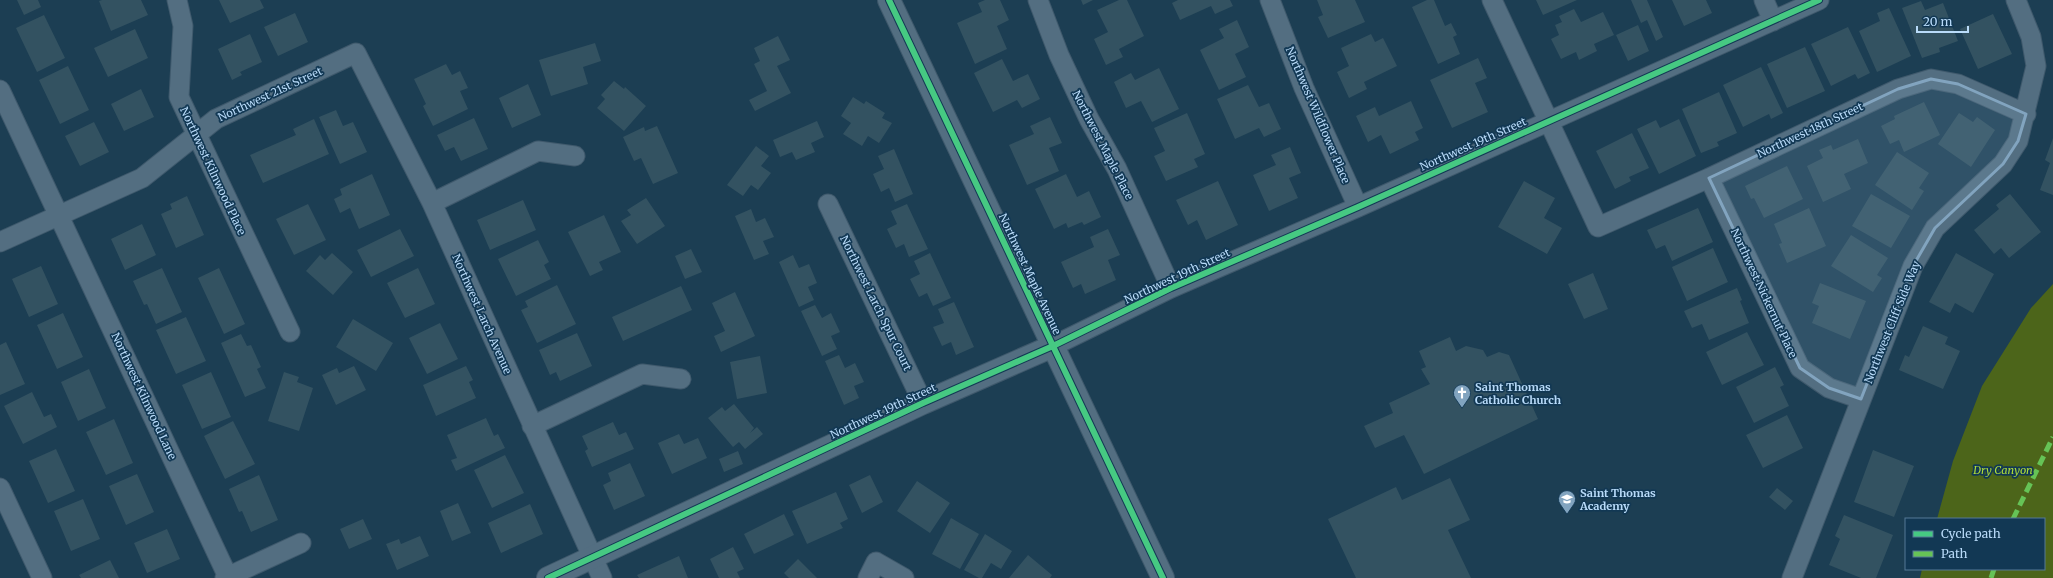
<svg xmlns="http://www.w3.org/2000/svg" width="2053" height="578" font-family="Merriweather,serif">
	<style>
		.green { fill: #4c651a }
		.building { fill: #335261 }
		.lines { fill: none; stroke-linecap: round; stroke-linejoin: round }
		.street-casing { stroke: #3f596c; stroke-width: 21 }
		.secondary-casing { stroke: #3f596c; stroke-width: 24 }
		.street { stroke: #536e81; stroke-width: 19 }
		.secondary { stroke: #536e81; stroke-width: 22 }
		.quiet { stroke: #66c356; stroke-width: 5; stroke-dasharray: 10 5; stroke-linecap: butt }
		.cycleway-casing { stroke: #123854; stroke-width: 8 }
		.cycleway { stroke: #46c982; stroke-width: 6 }
		.marked { fill: #82a4bf; fill-opacity: 0.2; stroke: #82a4bf; stroke-width: 3; stroke-linejoin: round }
		.labels { text-anchor: middle; dominant-baseline: central; stroke-width: 3.5; stroke-linejoin: round; paint-order: stroke }
		.street-label { font-size: 11px; fill: #b9dbf9; stroke: #123854 }
		.poi-label { font-size: 11px; font-weight: bold; fill: #b9dbf9; stroke: #123854; text-anchor: start }
		.park-label { font-size: 11px; font-style: italic; fill: #b1df38; stroke: #123854 }
	</style>
	<rect width="100%" height="100%" fill="#1c3e53"/>
	<!-- green -->
	<path class="green" d="M 2053,284 L 2053,578 L 1920,578 L 1922,569 L 2044,569 L 2044,519 L 1937,519 L 1953,461 L 1982,386 L 2031,308 Z"/>
	<!-- building -->
	<path class="building" d="M 17,0 L 38,0 L 41,7 L 24,15 Z
		M 102,0 L 141,0 L 148,15 L 111,31 L 99,1 Z
		M 219,0 L 260,0 L 264,8 L 230,23 Z
		M 985,0 L 1000,0 L 1009,20 L 997,26 L 1007,49 L 975,64 L 957,23 L 982,12 L 978,3 Z
		M 1081,0 L 1093,0 L 1083,5 Z
		M 1119,0 L 1127,0 L 1144,36 L 1119,49 L 1123,57 L 1106,65 L 1094,39 L 1108,32 L 1097,10 Z
		M 1178,0 L 1230,0 L 1233,6 L 1215,14 L 1211,6 L 1180,20 L 1172,3 Z
		M 1317,0 L 1355,0 L 1365,22 L 1328,38 L 1318,17 L 1323,15 Z
		M 1427,0 L 1434,0 L 1445,26 L 1451,23 L 1457,35 L 1453,37 L 1460,54 L 1438,64 L 1412,7 Z
		M 1536,0 L 1577,0 L 1543,15 Z
		M 1631,0 L 1647,0 L 1663,37 L 1656,41 L 1647,20 L 1641,23 Z
		M 1672,0 L 1706,0 L 1712,13 L 1684,26 Z
		M 1921,1 L 1925,10 L 1943,3 L 1958,41 L 1939,48 L 1940,52 L 1922,58 L 1902,8 Z
		M 1889,8 L 1911,56 L 1877,72 L 1859,31 L 1880,21 L 1877,13 Z
		M 1574,9 L 1581,22 L 1603,12 L 1614,35 L 1594,44 L 1597,51 L 1579,60 L 1576,52 L 1561,59 L 1551,39 L 1559,35 L 1555,25 L 1562,22 L 1559,16 Z
		M 295,13 L 308,42 L 278,56 L 264,27 Z
		M 1993,14 L 2012,54 L 1978,69 L 1960,29 Z
		M 44,15 L 65,58 L 37,72 L 16,28 Z
		M 1237,20 L 1249,47 L 1235,54 L 1246,77 L 1219,90 L 1200,50 L 1224,38 L 1219,29 Z
		M 1638,25 L 1649,51 L 1628,61 L 1616,35 Z
		M 1848,27 L 1870,73 L 1858,79 L 1855,74 L 1831,86 L 1811,44 Z
		M 135,29 L 148,58 L 108,77 L 94,48 Z
		M 250,34 L 262,62 L 240,72 L 242,75 L 232,80 L 218,49 Z
		M 1371,34 L 1375,42 L 1383,38 L 1397,66 L 1364,82 L 1367,89 L 1349,98 L 1337,72 L 1349,66 L 1341,48 Z
		M 778,36 L 790,60 L 777,66 L 791,93 L 755,111 L 749,100 L 767,91 L 754,64 L 760,61 L 754,48 Z
		M 595,43 L 601,61 L 583,67 L 588,84 L 551,96 L 539,60 Z
		M 1805,47 L 1825,91 L 1787,108 L 1767,64 Z
		M 1478,58 L 1487,78 L 1475,83 L 1488,112 L 1452,128 L 1430,80 Z
		M 1002,59 L 1013,81 L 1028,74 L 1040,99 L 1022,108 L 1017,100 L 993,112 L 974,73 Z
		M 446,64 L 452,75 L 460,71 L 468,88 L 460,91 L 468,109 L 433,126 L 423,106 L 426,104 L 414,79 Z
		M 68,66 L 89,110 L 60,124 L 39,80 Z
		M 1761,67 L 1783,113 L 1771,119 L 1769,114 L 1743,127 L 1723,85 Z
		M 1159,68 L 1179,109 L 1152,122 L 1141,101 L 1126,108 L 1114,82 L 1131,73 L 1135,80 Z
		M 614,81 L 624,89 L 625,87 L 646,106 L 624,131 L 597,108 L 605,99 L 601,95 Z
		M 528,84 L 541,115 L 512,128 L 499,98 Z
		M 1248,85 L 1259,107 L 1269,103 L 1281,129 L 1264,137 L 1259,128 L 1235,139 L 1217,99 Z
		M 141,89 L 154,117 L 124,131 L 111,104 Z
		M 1719,92 L 1737,133 L 1717,142 L 1719,146 L 1701,153 L 1682,109 Z
		M 853,97 L 864,104 L 866,101 L 885,113 L 882,118 L 892,123 L 879,143 L 868,136 L 862,146 L 843,134 L 851,123 L 841,116 Z
		M 1411,101 L 1423,128 L 1415,132 L 1419,140 L 1390,154 L 1381,135 L 1368,142 L 1356,116 L 1375,107 L 1379,116 Z
		M 1924,102 L 1940,135 L 1904,152 L 1899,140 L 1890,144 L 1881,126 L 1895,119 L 1894,116 Z
		M 336,110 L 343,126 L 353,122 L 367,152 L 340,164 L 319,117 Z
		M 1187,113 L 1205,154 L 1194,159 L 1198,167 L 1166,181 L 1154,156 L 1165,151 L 1154,128 Z
		M 1959,113 L 1973,122 L 1977,117 L 1995,130 L 1971,167 L 1938,144 Z
		M 1050,117 L 1062,143 L 1049,148 L 1059,171 L 1027,185 L 1009,145 L 1034,134 L 1030,126 Z
		M 474,118 L 488,149 L 461,161 L 454,147 L 445,151 L 437,135 Z
		M 314,119 L 329,154 L 263,183 L 250,155 L 296,135 L 293,129 Z
		M 1679,119 L 1696,156 L 1659,174 L 1637,129 L 1656,120 L 1660,128 Z
		M 817,121 L 824,137 L 811,143 L 815,152 L 796,160 L 792,152 L 780,157 L 773,140 Z
		M 94,122 L 109,152 L 80,166 L 65,136 Z
		M 657,126 L 678,173 L 653,184 L 641,158 L 634,161 L 623,137 L 644,127 L 645,131 Z
		M 1632,133 L 1649,168 L 1629,177 L 1631,181 L 1615,189 L 1596,151 Z
		M 2053,138 L 2053,195 L 2040,190 L 2050,163 L 2045,160 Z
		M 1858,139 L 1868,163 L 1844,174 L 1851,189 L 1823,202 L 1807,166 L 1823,158 L 1819,150 L 1831,145 L 1833,150 Z
		M 756,146 L 769,156 L 761,166 L 771,173 L 758,190 L 751,185 L 743,196 L 727,185 Z
		M 1290,147 L 1301,173 L 1289,178 L 1298,198 L 1269,211 L 1253,175 L 1276,165 L 1271,155 Z
		M 894,149 L 913,194 L 895,202 L 889,188 L 881,192 L 873,174 L 884,169 L 878,156 Z
		M 1897,152 L 1929,173 L 1919,188 L 1924,191 L 1912,210 L 1875,185 Z
		M 1787,166 L 1803,199 L 1764,218 L 1754,198 L 1751,199 L 1745,186 Z
		M 372,174 L 390,215 L 359,229 L 350,208 L 340,213 L 334,199 L 342,195 L 340,189 Z
		M 1066,174 L 1077,197 L 1089,191 L 1101,217 L 1084,225 L 1082,222 L 1068,228 L 1066,223 L 1054,229 L 1035,189 Z
		M 1218,181 L 1238,225 L 1206,240 L 1197,220 L 1188,225 L 1176,200 Z
		M 1524,181 L 1555,198 L 1544,218 L 1562,228 L 1547,254 L 1498,227 Z
		M 1871,194 L 1910,216 L 1891,248 L 1852,226 Z
		M 2010,194 L 2041,232 L 2009,258 L 2001,248 L 1994,254 L 1974,230 L 1999,209 L 1996,205 Z
		M 187,196 L 204,235 L 176,248 L 161,214 L 172,209 L 170,204 Z
		M 646,198 L 665,226 L 637,244 L 621,221 L 631,215 L 627,210 Z
		M 523,200 L 536,230 L 490,250 L 477,220 Z
		M 308,204 L 326,240 L 294,255 L 276,219 Z
		M 907,204 L 928,249 L 909,257 L 904,244 L 896,248 L 887,229 L 897,224 L 891,211 Z
		M 1698,208 L 1713,242 L 1672,261 L 1665,245 L 1656,249 L 1647,230 Z
		M 1809,208 L 1826,246 L 1787,263 L 1779,244 L 1782,243 L 1774,224 Z
		M 751,209 L 756,222 L 765,218 L 774,237 L 763,241 L 769,254 L 754,260 L 735,216 Z
		M 604,215 L 621,252 L 599,262 L 603,270 L 590,276 L 568,232 Z
		M 142,224 L 156,255 L 125,270 L 111,239 Z
		M 400,229 L 414,256 L 371,277 L 357,250 Z
		M 1108,229 L 1120,255 L 1108,260 L 1116,280 L 1085,294 L 1081,284 L 1073,288 L 1061,262 L 1094,247 L 1090,237 Z
		M 1851,235 L 1888,258 L 1877,275 L 1882,278 L 1873,292 L 1831,266 Z
		M 538,240 L 549,262 L 544,265 L 551,279 L 516,296 L 498,259 Z
		M 1713,248 L 1728,282 L 1687,301 L 1672,267 Z
		M 691,249 L 702,272 L 685,279 L 675,256 Z
		M 332,253 L 353,272 L 333,295 L 306,271 L 320,255 L 325,260 Z
		M 930,253 L 951,298 L 933,306 L 927,293 L 919,297 L 910,279 L 920,274 L 914,261 Z
		M 1956,253 L 1994,274 L 1973,313 L 1955,303 L 1950,313 L 1929,302 Z
		M 793,255 L 799,268 L 809,264 L 817,283 L 808,287 L 814,300 L 799,307 L 779,262 Z
		M 41,266 L 58,304 L 29,317 L 12,279 Z
		M 162,268 L 182,312 L 156,324 L 147,304 L 144,305 L 133,281 Z
		M 219,268 L 245,324 L 224,334 L 198,278 Z
		M 418,268 L 435,304 L 405,318 L 387,283 Z
		M 1593,273 L 1608,309 L 1584,319 L 1568,284 Z
		M 1820,283 L 1866,301 L 1850,339 L 1812,323 L 1819,306 L 1812,303 Z
		M 557,285 L 576,324 L 537,343 L 521,310 L 528,307 L 525,301 Z
		M 681,286 L 692,310 L 623,341 L 612,317 Z
		M 1737,288 L 1742,300 L 1740,301 L 1749,323 L 1709,340 L 1702,324 L 1692,328 L 1684,311 Z
		M 735,292 L 755,336 L 721,352 L 714,336 L 725,331 L 712,303 Z
		M 954,302 L 974,347 L 956,355 L 951,342 L 942,346 L 933,327 L 944,323 L 938,309 Z
		M 815,305 L 822,318 L 831,313 L 840,332 L 831,336 L 837,349 L 822,356 L 801,311 Z
		M 63,313 L 83,357 L 57,369 L 37,325 Z
		M 186,317 L 206,361 L 176,374 L 156,330 Z
		M 353,319 L 393,343 L 376,371 L 336,347 Z
		M 440,323 L 458,359 L 427,374 L 409,338 Z
		M 1923,326 L 1948,337 L 1945,344 L 1960,351 L 1943,389 L 1899,370 L 1905,355 L 1909,357 Z
		M 1747,332 L 1764,365 L 1722,385 L 1706,352 Z
		M 577,333 L 592,366 L 560,381 L 556,372 L 550,375 L 539,350 Z
		M 241,334 L 247,346 L 251,345 L 261,367 L 257,369 L 266,388 L 245,397 L 221,343 Z
		M 1450,337 L 1456,351 L 1466,346 L 1483,350 L 1487,357 L 1499,352 L 1509,355 L 1538,419 L 1424,474 L 1404,435 L 1375,448 L 1364,426 L 1393,413 L 1389,403 L 1430,384 L 1421,369 L 1426,367 L 1419,351 Z
		M 6,342 L 25,384 L 0,395 L 0,345 Z
		M 839,355 L 845,368 L 855,363 L 864,382 L 854,386 L 859,398 L 844,405 L 825,361 Z
		M 760,356 L 767,393 L 737,399 L 730,362 Z
		M 354,366 L 366,390 L 336,405 L 322,375 L 337,368 L 339,373 Z
		M 466,366 L 473,380 L 469,382 L 476,398 L 436,416 L 423,385 Z
		M 1775,367 L 1784,385 L 1780,387 L 1789,406 L 1754,423 L 1736,387 Z
		M 89,369 L 106,408 L 78,421 L 61,382 Z
		M 211,372 L 231,417 L 202,429 L 182,385 Z
		M 284,372 L 299,377 L 297,382 L 313,388 L 299,431 L 268,421 Z
		M 32,392 L 44,417 L 51,414 L 57,427 L 23,444 L 4,406 Z
		M 734,404 L 754,428 L 750,433 L 757,427 L 763,434 L 745,449 L 739,442 L 733,447 L 708,418 L 722,407 L 725,411 Z
		M 1787,415 L 1803,448 L 1763,468 L 1746,435 Z
		M 486,418 L 494,436 L 498,434 L 505,448 L 456,471 L 451,460 L 457,458 L 447,435 Z
		M 114,419 L 133,463 L 106,475 L 86,432 Z
		M 233,421 L 255,464 L 225,479 L 204,436 Z
		M 613,422 L 619,435 L 626,432 L 634,449 L 592,467 L 585,451 L 588,449 L 582,436 Z
		M 679,434 L 684,444 L 698,438 L 707,458 L 672,474 L 658,443 Z
		M 56,449 L 75,491 L 48,503 L 29,461 Z
		M 1873,450 L 1914,466 L 1894,517 L 1854,502 Z
		M 738,451 L 743,464 L 724,472 L 719,459 Z
		M 505,455 L 524,493 L 492,508 L 474,470 Z
		M 630,463 L 645,496 L 614,510 L 603,485 L 611,481 L 608,473 Z
		M 137,474 L 154,512 L 126,525 L 109,486 Z
		M 259,475 L 278,520 L 251,532 L 242,511 L 239,512 L 229,489 Z
		M 870,475 L 883,502 L 862,513 L 849,485 Z
		M 1450,478 L 1470,520 L 1448,530 L 1471,578 L 1356,578 L 1328,519 L 1396,487 L 1402,500 Z
		M 917,481 L 950,503 L 930,533 L 897,511 Z
		M 1777,488 L 1793,501 L 1785,510 L 1769,497 Z
		M 836,492 L 848,519 L 840,523 L 843,528 L 807,544 L 792,511 Z
		M 83,499 L 100,539 L 71,551 L 54,511 Z
		M 458,503 L 471,533 L 452,541 L 440,511 Z
		M 530,504 L 543,534 L 501,553 L 488,523 Z
		M 784,514 L 794,535 L 754,554 L 744,534 Z
		M 1844,515 L 1893,535 L 1876,578 L 1861,578 L 1829,565 L 1840,539 L 1835,536 Z
		M 951,518 L 979,534 L 960,569 L 932,554 Z
		M 363,519 L 372,539 L 349,549 L 340,529 Z
		M 167,529 L 180,559 L 147,573 L 134,543 Z
		M 985,534 L 1012,551 L 1001,569 L 991,563 L 982,578 L 979,578 L 964,570 Z
		M 420,536 L 429,556 L 397,570 L 386,544 L 399,539 L 401,544 Z
		M 733,547 L 744,569 L 737,572 L 740,578 L 719,578 L 710,559 Z
		M 1028,555 L 1052,575 L 1050,578 L 1009,578 Z
		M 679,556 L 688,578 L 639,578 L 637,575 Z
		M 798,559 L 817,578 L 789,578 L 784,573 Z
		M 110,560 L 119,578 L 81,578 L 79,575 Z"/>
	<g class="lines">
		<!-- street casing -->
		<g class="street-casing">
			<path id="street" d="M 177,0 L 183,26 L 179,97 L 290,332
				M 1038,0 L 1059,55 L 1089,119 L 1117,169 L 1171,288
				M 1270,0 L 1304,88 L 1358,207
				M 1492,0 L 1598,227 L 1709,178 L 1898,89 L 1931,79 L 1958,84 L 2026,114
				M 1764,0 L 1773,21
				M 0,90 L 228,577
				M 1709,178 L 1800,368 L 1829,388 L 1861,399
				M 432,203 L 538,151 L 575,156
				M 828,204 L 923,403
				M 0,242 L 142,178 L 216,119 L 356,53 L 432,203 L 602,578
				M 1053,346 L 1171,288 L 1358,207 L 1819,0
				M 532,426 L 642,374 L 681,379
				M 0,488 L 42,578
				M 225,578 L 301,543
				M 868,578 L 876,562 L 904,578
				M 1792,578 L 1913,266 L 1935,228 L 2003,164 L 2018,141 L 2036,66 L 2031,37 L 2016,0"/>
		</g>
		<!-- secondary casing -->
		<g class="secondary-casing">
			<path id="secondary" d="M 889,0 L 1163,578
				M 548,578 L 923,403 L 1053,346"/>
		</g>
		<!-- street -->
		<use href="#street" class="street"/>
		<!-- secondary -->
		<use href="#secondary" class="secondary"/>
		<!-- quiet -->
		<path class="quiet" d="M 2013,519 L 2053,437
			M 1991,578 L 1994,569"/>
		<!-- cycleway casing -->
		<g class="cycleway-casing">
			<path id="cycleway" d="M 889,0 L 1163,578
				M 548,578 L 923,403 L 1053,346 L 1171,288 L 1358,207 L 1819,0"/>
		</g>
		<!-- cycleway -->
		<use href="#cycleway" class="cycleway"/>
	</g>
	<!-- marked area -->
	<path class="marked" d="M 1931,79 L 1958,84 L 2026,114 L 2018,141 L 2003,164 L 1935,228 L 1913,266 L 1861,399 L 1829,388 L 1800,368 L 1709,178 L 1898,89 Z"/>
	<!-- icons -->
	<defs>
		<g id="church-pin" transform="scale(0.9)"><path d="M0 17L-7.5 6A9.5 9.5 0 1 1 7.5 6Z" fill="#82a4bf" stroke="#123854"/><path d="M-1.2-6h2.4v3.5h3.3v2.4h-3.3V6h-2.4V-.1h-3.3v-2.4h3.3Z" fill="#fff"/></g>
		<g id="school-pin" transform="scale(0.9)"><path d="M0 17L-7.5 6A9.5 9.5 0 1 1 7.5 6Z" fill="#82a4bf" stroke="#123854"/><path d="M0-5L7-2L0 1L-7-2ZM-4 1L0 2.5L4 1V4Q0 6-4 4Z" fill="#fff"/></g>
	</defs>
	<g fill-rule="evenodd">
		<use href="#church-pin" x="1462" y="393"/>
		<use href="#school-pin" x="1567" y="499"/>
	</g>
	<g class="labels">
		<!-- street labels -->
		<g class="street-label">
			<text transform="translate(270 94) rotate(-25)">Northwest 21st Street</text>
			<text transform="translate(1318 115) rotate(67)">Northwest Wildflower Place</text>
			<text transform="translate(1810 130) rotate(-25)">Northwest 18th Street</text>
			<text transform="translate(1473 144) rotate(-24)">Northwest 19th Street</text>
			<text transform="translate(1103 145) rotate(63)">Northwest Maple Place</text>
			<text transform="translate(213 171) rotate(65)">Northwest Kilnwood Place</text>
			<text transform="translate(1030 274) rotate(65)">Northwest Maple Avenue</text>
			<text transform="translate(1177 276) rotate(-25)">Northwest 19th Street</text>
			<text transform="translate(1764 293) rotate(65)">Northwest Nickernut Place</text>
			<text transform="translate(876 303) rotate(64)">Northwest Larch Spur Court</text>
			<text transform="translate(482 314) rotate(66)">Northwest Larch Avenue</text>
			<text transform="translate(1892 322) rotate(-68)">Northwest Cliff Side Way</text>
			<text transform="translate(144 396) rotate(65)">Northwest Kilnwood Lane</text>
			<text transform="translate(883 411) rotate(-25)">Northwest 19th Street</text>
		</g>
		<!-- poi labels -->
		<g class="poi-label">
			<text x="1475" y="387">Saint Thomas<tspan x="1475" dy="13">Catholic Church</tspan></text>
			<text x="1580" y="493">Saint Thomas<tspan x="1580" dy="13">Academy</tspan></text>
		</g>
		<!-- park labels -->
		<g class="park-label">
			<text x="2003" y="470">Dry Canyon</text>
		</g>
	</g>
	<!-- legend -->
	<rect x="1905" y="518" width="140" height="52" fill="#123854" stroke="#557996"/>
	<rect x="1913" y="531" width="20" height="6" fill="#46c982" stroke="#557996"/>
	<text x="1941" y="538" font-size="12" fill="#b9dbf9">Cycle path</text>
	<rect x="1913" y="551" width="20" height="6" fill="#66c356" stroke="#557996"/>
	<text x="1941" y="558" font-size="12" fill="#b9dbf9">Path</text>
	<!-- scale -->
	<path d="M1917 26v6h51v-6" fill="none" stroke="#b9dbf9" stroke-width="2"/>
	<text x="1923" y="26" font-size="12" fill="#b9dbf9" stroke="#123854" stroke-width="3" paint-order="stroke">20 m</text>
</svg>
